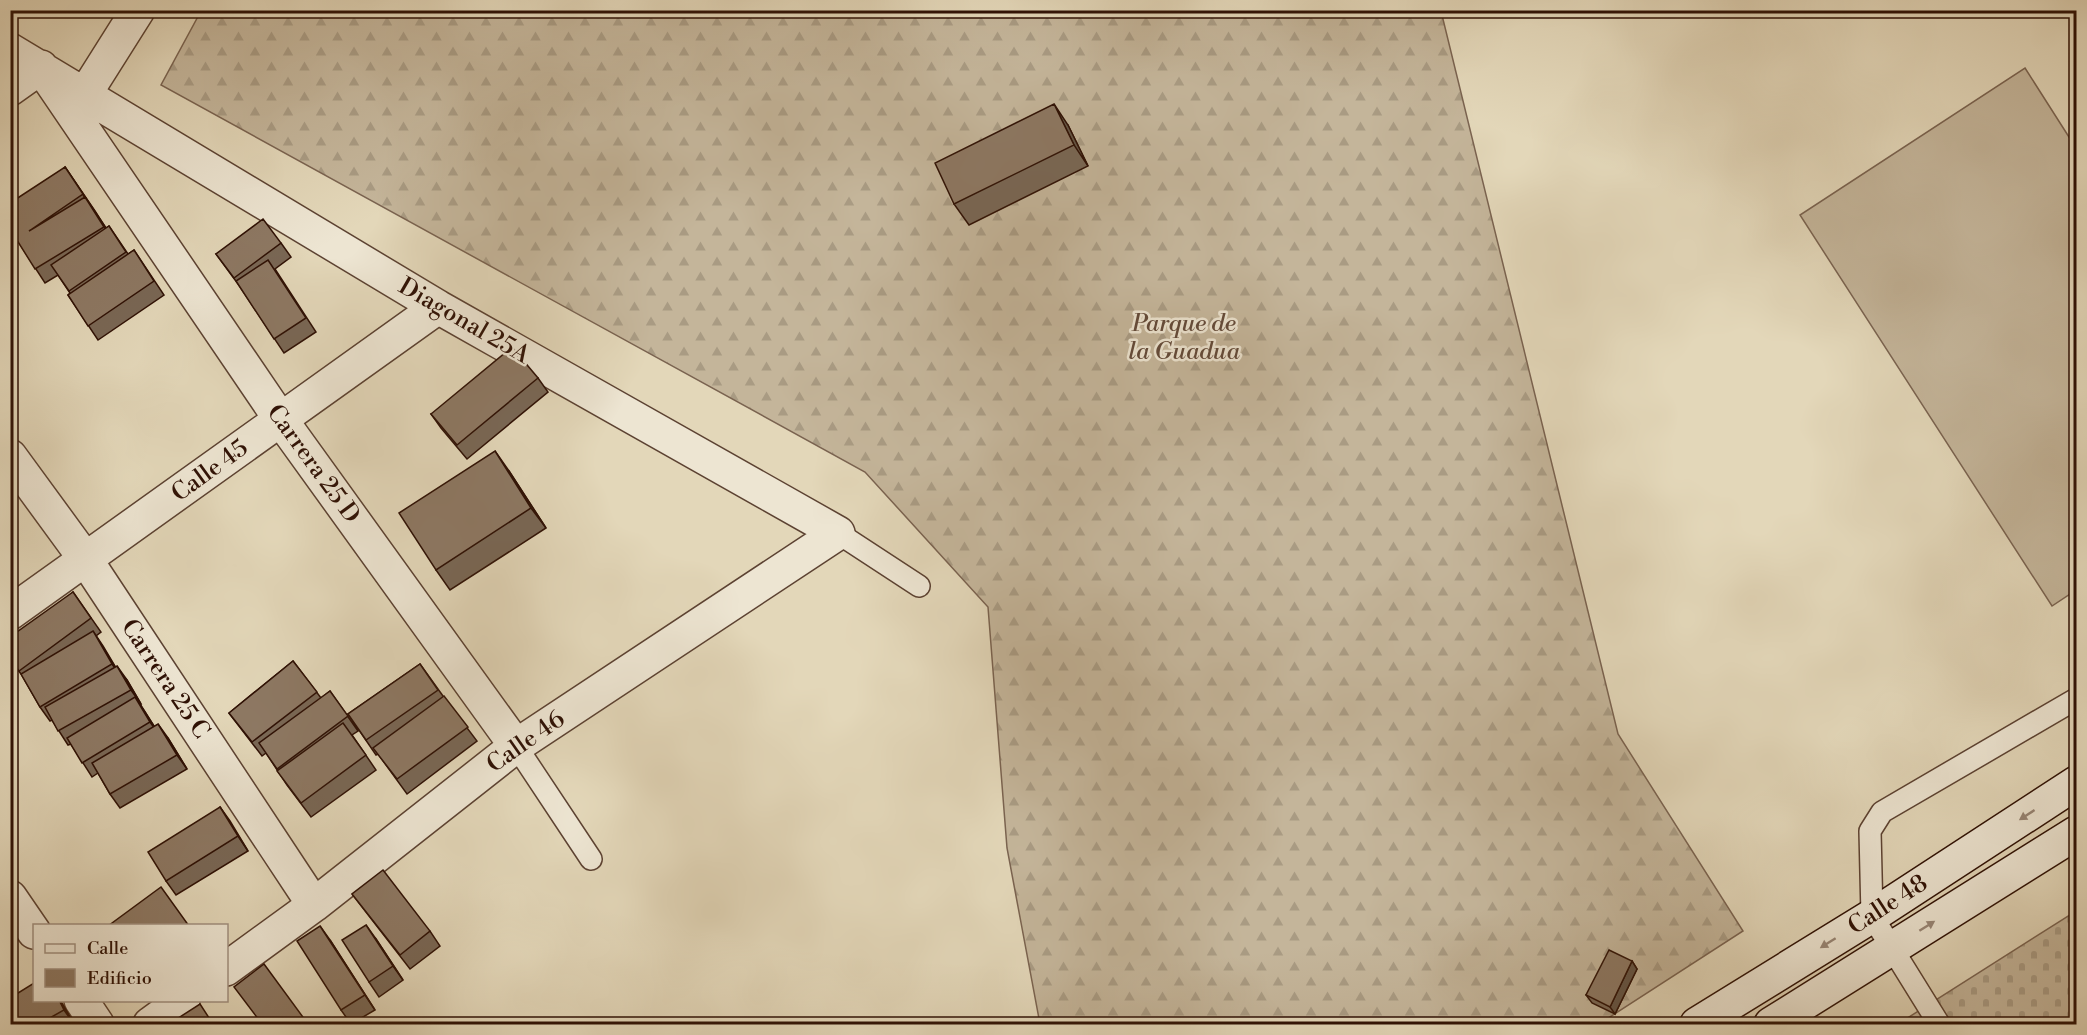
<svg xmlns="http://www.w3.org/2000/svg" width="2087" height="1035" font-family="'Libre Bodoni',serif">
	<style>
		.grass { fill: #c4b59a; stroke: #7a6350; stroke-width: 1.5 }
		.forest { fill: url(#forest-firs); stroke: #7a6350; stroke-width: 1.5 }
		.cemetery { fill: url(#cemetery-stones); stroke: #7a6350; stroke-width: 1.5 }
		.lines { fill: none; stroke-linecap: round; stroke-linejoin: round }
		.service-casing { stroke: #5c4232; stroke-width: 24 }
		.minor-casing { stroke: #5c4232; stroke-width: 36 }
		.secondary-casing { stroke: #2f1105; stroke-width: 36 }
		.service { stroke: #ede5d2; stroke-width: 21 }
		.minor { stroke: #ede5d2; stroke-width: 33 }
		.secondary { stroke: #ede5d2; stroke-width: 33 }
		.wall { fill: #796755; stroke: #2f1105; stroke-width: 1.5 }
		.shaded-wall { fill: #635445; stroke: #2f1105; stroke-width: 1.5 }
		.building { fill: #8d7863; stroke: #2f1105; stroke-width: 1.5 }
		.oneway { fill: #988676 }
		.labels { text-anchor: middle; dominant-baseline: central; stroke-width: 5; stroke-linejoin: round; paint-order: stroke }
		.street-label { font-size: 24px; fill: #2f1105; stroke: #ede5d2 }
		.park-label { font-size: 24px; font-style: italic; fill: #634a39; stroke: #ede5d2 }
	</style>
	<defs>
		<pattern id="forest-firs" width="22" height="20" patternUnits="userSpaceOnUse" patternTransform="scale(1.5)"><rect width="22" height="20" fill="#c4b59a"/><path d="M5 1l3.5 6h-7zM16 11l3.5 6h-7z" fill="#a99b83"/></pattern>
		<pattern id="cemetery-stones" width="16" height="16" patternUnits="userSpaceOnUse" patternTransform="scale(1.5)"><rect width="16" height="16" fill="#c4b59a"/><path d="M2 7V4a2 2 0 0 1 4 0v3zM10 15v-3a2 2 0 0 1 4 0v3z" fill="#a99b83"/></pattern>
	</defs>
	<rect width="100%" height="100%" fill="#e3d7b9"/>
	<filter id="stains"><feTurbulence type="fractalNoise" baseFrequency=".00333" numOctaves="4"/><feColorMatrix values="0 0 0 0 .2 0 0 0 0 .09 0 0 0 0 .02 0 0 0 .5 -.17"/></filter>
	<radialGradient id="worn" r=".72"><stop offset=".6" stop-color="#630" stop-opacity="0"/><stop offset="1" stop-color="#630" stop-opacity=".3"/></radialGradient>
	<!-- grass -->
	<path class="grass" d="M 2025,68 L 2076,148 L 2076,590 L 2052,606 L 1800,215 Z"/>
	<!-- forest -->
	<path class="forest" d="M 201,11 L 1441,11 L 1618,734 L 1743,931 L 1599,1024 L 1040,1024 L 1007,848 L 988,607 L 865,472 L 161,85 Z"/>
	<!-- cemetery -->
	<path class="cemetery" d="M 2076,911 L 2076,1024 L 1898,1024 Z"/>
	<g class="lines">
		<!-- service casing -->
		<g class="service-casing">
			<path id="service" d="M 838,533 L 919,586
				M 516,746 L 591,859
				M 1939,1024 L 1872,916 L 1870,831 L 1882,812 L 2076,699"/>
		</g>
		<!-- minor casing -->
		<g class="minor-casing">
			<path id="minor" d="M 10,50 L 438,307 L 838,533 L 516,746 L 314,905 L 226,969
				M 47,76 L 281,420 L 516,746
				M 10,89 L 41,67
				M 72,110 L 85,94 L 138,10
				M 10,456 L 86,560 L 314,905
				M 10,613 L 438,307
				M 10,897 L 34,932
				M 81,1000 L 97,1024
				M 150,1024 L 183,1000"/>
		</g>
		<!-- secondary casing -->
		<g class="secondary-casing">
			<path id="secondary" d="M 1697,1024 L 1872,916 L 2076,783
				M 1771,1024 L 2076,833"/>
		</g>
		<!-- service -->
		<use href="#service" class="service"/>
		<!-- minor -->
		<use href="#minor" class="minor"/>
		<!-- secondary -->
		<use href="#secondary" class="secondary"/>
	</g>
	<!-- wall -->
	<path class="wall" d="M 1068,125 L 1088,166 L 969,225 L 954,204 Z
		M 65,167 L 106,228 L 109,226 L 128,254 L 134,250 L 164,295 L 98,340 L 68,295 L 70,293 L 58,275 L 45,283 L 10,229 Z
		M 281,243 L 291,257 L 275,269 L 316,332 L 284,353 L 238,284 L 216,254 Z
		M 538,378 L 548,392 L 467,459 L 441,428 L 431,414 Z
		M 509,471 L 546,528 L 450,590 L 436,570 Z
		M 73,592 L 101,632 L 96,636 L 115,667 L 127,680 L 141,704 L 140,704 L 154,726 L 168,738 L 187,769 L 120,808 L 110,794 L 98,773 L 92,777 L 71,744 L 68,745 L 52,720 L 50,721 L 40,707 L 21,674 L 10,659 Z
		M 293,661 L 321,698 L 330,691 L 358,731 L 352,735 L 376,770 L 311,817 L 287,785 L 266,753 L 262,756 L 229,713 Z
		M 420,664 L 443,696 L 477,741 L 407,794 L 378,754 L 376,755 L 348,714 Z
		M 220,807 L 248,851 L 176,895 L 166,881 Z
		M 352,894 L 430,931 L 440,946 L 410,969 Z
		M 376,939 L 403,980 L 379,997 L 369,982 Z
		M 330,940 L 375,1010 L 351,1024 L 341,1010 Z
		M 1632,961 L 1637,969 L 1615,1014 L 1592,1003 L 1586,995 Z
		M 34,1000 L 60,1000 L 74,1024 L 10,1024 Z"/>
	<!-- shaded-wall -->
	<path class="shaded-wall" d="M 1054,104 L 1068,125 L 1088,166 L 1074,145 Z
		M 65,167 L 95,211 L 114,241 L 104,227 Z
		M 495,451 L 509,471 L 546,528 L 531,508 Z
		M 93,631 L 103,646 L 122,678 L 112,664 Z
		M 117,666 L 127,680 L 141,704 L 131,690 Z
		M 135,697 L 145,712 L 160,736 L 150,722 Z
		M 158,724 L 168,738 L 187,769 L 177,755 Z
		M 220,807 L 230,821 L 248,851 L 238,836 Z
		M 366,925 L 376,939 L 403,980 L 393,966 Z
		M 320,926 L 330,940 L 375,1010 L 365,995 Z
		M 1632,961 L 1637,969 L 1615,1014 L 1610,1007 Z
		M 59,1000 L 60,1000 L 74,1024 L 64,1010 Z"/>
	<!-- building -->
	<path class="building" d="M 1054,104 L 1074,145 L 954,204 L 935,163 Z
		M 65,167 L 83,194 L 29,231 L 85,197 L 104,227 L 35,269 L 10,229 L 10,203 Z
		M 263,219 L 281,243 L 234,278 L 216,254 Z
		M 109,226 L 126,252 L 69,291 L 51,265 Z
		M 134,250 L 154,281 L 88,326 L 68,295 Z
		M 268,260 L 306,318 L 274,339 L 236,281 Z
		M 512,347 L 538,378 L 457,445 L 431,414 Z
		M 495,451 L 531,508 L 436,570 L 399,513 Z
		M 73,592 L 91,618 L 19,671 L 10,659 L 10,637 Z
		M 93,631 L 112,664 L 40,707 L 21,674 Z
		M 293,661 L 317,692 L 252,742 L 229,713 Z
		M 420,664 L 438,690 L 366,740 L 348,714 Z
		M 117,666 L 131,690 L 58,731 L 45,707 Z
		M 330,691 L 348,716 L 277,769 L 259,743 Z
		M 444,696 L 468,727 L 397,779 L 373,748 Z
		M 135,697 L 150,722 L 82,763 L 67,738 Z
		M 343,723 L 366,755 L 301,803 L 277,771 Z
		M 158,724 L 177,755 L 110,794 L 92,763 Z
		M 220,807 L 238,836 L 166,881 L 148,852 Z
		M 383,870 L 430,931 L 400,955 L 352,894 Z
		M 161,887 L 189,926 L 108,926 Z
		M 366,925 L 393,966 L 369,982 L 342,940 Z
		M 320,926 L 365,995 L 341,1010 L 297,941 Z
		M 1609,950 L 1632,961 L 1610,1007 L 1586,995 Z
		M 264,964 L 308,1024 L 262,1024 L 234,987 Z
		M 34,983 L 34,1000 L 59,1000 L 64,1010 L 39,1024 L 10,1024 L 10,998 Z
		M 200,1004 L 213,1024 L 169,1024 Z"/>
	<!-- one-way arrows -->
	<defs><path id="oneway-solid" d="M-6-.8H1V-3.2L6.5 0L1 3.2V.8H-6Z" transform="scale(1.5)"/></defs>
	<g class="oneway">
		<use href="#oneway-solid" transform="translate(2027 815) rotate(147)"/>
		<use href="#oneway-solid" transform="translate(1927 926) rotate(-32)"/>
		<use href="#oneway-solid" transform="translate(1828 943) rotate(148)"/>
	</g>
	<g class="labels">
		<!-- street labels -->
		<g class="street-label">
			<text transform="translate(464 321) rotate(30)">Diagonal 25A</text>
			<text transform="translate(313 464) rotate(54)">Carrera 25 D</text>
			<text transform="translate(210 471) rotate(-36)">Calle 45</text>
			<text transform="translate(165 679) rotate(56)">Carrera 25 C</text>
			<text transform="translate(526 742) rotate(-35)">Calle 46</text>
			<text transform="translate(1888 905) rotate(-33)">Calle 48</text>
		</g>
		<!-- park labels -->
		<g class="park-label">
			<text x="1184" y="324">Parque de<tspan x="1184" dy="28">la Guadua</tspan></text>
		</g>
	</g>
	<!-- margin -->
	<rect width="2087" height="1035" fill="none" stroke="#e3d7b9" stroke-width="36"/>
	<rect x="12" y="12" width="2063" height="1011" fill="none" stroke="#2f1105" stroke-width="3"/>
	<rect x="18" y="18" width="2051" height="999" fill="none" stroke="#2f1105" stroke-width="1.5"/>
	<!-- legend -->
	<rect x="33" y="924" width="195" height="78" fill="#ede5d2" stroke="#a19080" stroke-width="1.5"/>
	<rect x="45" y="944" width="30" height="9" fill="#ede5d2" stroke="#a19080" stroke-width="1.5"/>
	<text x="87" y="954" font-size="18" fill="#2f1105">Calle</text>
	<rect x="45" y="969" width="30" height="18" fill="#8d7863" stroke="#a19080" stroke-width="1.5"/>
	<text x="87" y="984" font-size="18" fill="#2f1105">Edificio</text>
	<rect width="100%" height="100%" filter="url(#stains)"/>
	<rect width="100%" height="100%" fill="url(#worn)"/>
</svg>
